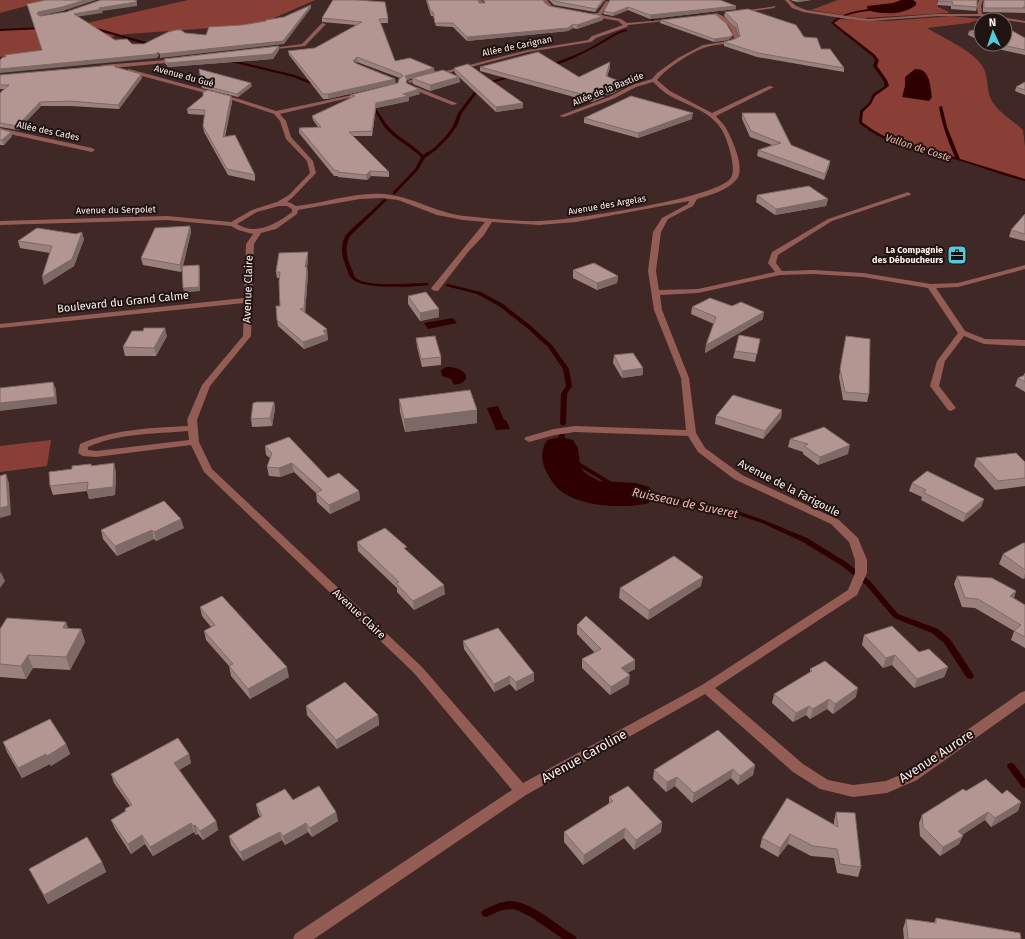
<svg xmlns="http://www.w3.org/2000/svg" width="1025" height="939" font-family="'Fira Sans',sans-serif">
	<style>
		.green { fill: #893f36 }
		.water { fill: #2f0000 }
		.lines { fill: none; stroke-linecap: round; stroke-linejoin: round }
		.stream { fill: #2f0000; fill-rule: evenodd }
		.river { fill: #2f0000; fill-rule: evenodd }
		.minor { fill: #935c54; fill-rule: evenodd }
		.wall { fill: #9a817d }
		.shaded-wall { fill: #7d6966 }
		.building { fill: #b39691; stroke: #7d6966 }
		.labels { text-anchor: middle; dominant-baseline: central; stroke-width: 4; stroke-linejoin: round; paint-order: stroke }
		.far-street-label { font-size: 9px; fill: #ffefec; stroke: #1f1412 }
		.far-poi-label { font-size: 9px; font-weight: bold; fill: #ffefec; stroke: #1f1412; text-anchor: end }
		.far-water-label { font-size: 10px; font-style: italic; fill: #f7b3a9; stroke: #1f1412 }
		.street-label { font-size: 11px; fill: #ffefec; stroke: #1f1412 }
		.water-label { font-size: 12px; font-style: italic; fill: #f7b3a9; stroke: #1f1412 }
		.near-street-label { font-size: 13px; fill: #ffefec; stroke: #1f1412 }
	</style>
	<rect width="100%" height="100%" fill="#3f2825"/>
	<!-- green -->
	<path class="green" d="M 0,0 L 48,0 L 0,13 Z
		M 188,0 L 315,0 L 265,22 L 254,25 L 127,34 L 0,57 L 0,30 L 83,24 Z
		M 838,0 L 937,0 L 937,3 L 938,7 L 947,11 L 949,13 L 863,18 L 811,10 Z
		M 951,16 L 981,19 L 969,23 L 927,28 C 945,39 968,48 981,64 C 989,75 986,86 990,97 C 995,111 1013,120 1023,130 L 1025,147 L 1025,180 C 1002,175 980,165 957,159 C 924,150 886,147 860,122 L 861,112 L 870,103 L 874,95 L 887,86 L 885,80 L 875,66 L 877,60 L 857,42 L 832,23 L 836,19 L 887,21 Z
		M 51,440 L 47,466 L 0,472 L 0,446 Z"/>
	<!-- water -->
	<path class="water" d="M 901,0 L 913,0 L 916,2 L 916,5 C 904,15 882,15 868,10 L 867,6 L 893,3 Z
		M 915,69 C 930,68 930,85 932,97 L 929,101 L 902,97 L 905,86 L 905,77 Z
		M 453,318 L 457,323 L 428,329 L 424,323 Z
		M 446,367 C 454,367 461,368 466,375 L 466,379 L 462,383 L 454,385 L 451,379 L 442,376 L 441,370 Z
		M 498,406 L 504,420 L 506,420 L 510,429 L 496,430 L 487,408 Z"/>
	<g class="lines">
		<!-- stream -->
		<path class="stream" d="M 49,0 L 52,0 L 74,15 L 72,16 Z
			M 875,8 L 876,10 C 861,12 845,13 834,23 L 874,54 L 879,60 L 877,66 L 887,80 L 889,86 L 875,96 L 871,104 L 863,112 L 862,122 C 891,145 921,149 955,157 C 948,141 942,125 939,107 L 942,106 L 947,127 L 960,159 L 1025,179 L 1025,181 C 1003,176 982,167 961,161 C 923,150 891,149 859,123 L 860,111 L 869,103 L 873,94 L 885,86 L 883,80 L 873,66 L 875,60 L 872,56 L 831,23 C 842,12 860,10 875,8 Z
			M 659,13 L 661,14 L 653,21 L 651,21 L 651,19 Z
			M 90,26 L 153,44 L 153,45 L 151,46 L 89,28 Z
			M 43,27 L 42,29 L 0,31 L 0,29 Z
			M 626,29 L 627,31 C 616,33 609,40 599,45 C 583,54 567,62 550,67 L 548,66 C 560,60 574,56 586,50 C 600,43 612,33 626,29 Z
			M 228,59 L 295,75 L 319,85 L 316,86 L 293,77 L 227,61 Z
			M 513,75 L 516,76 L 482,86 L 462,113 L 457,126 L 448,138 L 436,150 L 425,158 L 418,170 L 395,194 L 393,194 L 393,192 L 415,169 L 421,157 C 411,147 398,141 388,131 C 380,123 378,112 369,106 L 369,104 L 371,104 C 380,111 383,122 391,129 C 400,139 414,145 423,155 L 434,148 L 446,136 L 453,126 L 458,113 L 480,84 Z
			M 384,199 L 387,200 L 350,236 C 345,246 346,255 350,265 C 352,268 353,274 355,277 C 363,288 413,283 427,283 L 429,284 L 429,285 C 414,287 361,290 351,278 C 348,275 346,266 344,261 C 341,253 341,243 346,235 C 349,231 353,228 357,224 C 366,216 375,208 384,199 Z
			M 446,284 L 448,284 L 481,292 L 503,304 L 531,326 L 552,345 L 569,369 L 572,386 L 567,394 L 566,424 L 565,425 L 563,426 L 560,424 L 561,394 L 566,386 L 563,369 L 548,347 L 527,328 L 499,306 L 477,294 L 446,286 Z
			M 562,433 L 565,435 L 563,448 L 574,459 L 620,487 L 637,493 L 729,508 L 766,521 L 807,538 L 846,562 L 870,581 L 898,614 L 938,629 L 950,639 L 973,674 L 974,676 L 973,678 L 970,679 L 967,678 L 944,643 L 932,633 L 894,618 L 866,585 L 842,566 L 803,542 L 762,523 L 726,511 L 634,496 L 616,489 L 570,461 L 557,448 L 559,435 Z
			M 1011,763 L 1014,764 L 1025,779 L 1025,788 L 1022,787 L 1008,768 L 1007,766 L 1008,764 Z
			M 509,901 C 532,901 556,925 575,936 L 577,939 L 563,939 L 531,917 L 519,911 L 513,909 L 502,910 L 486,917 L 483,916 L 481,913 L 483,910 L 499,903 Z"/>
		<!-- river -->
		<path class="river" d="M 560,437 L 573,440 L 578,448 L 580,464 L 583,471 L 588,475 L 599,481 L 636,483 L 649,487 L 655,495 L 649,503 C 627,509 580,507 561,491 C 554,486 549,477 545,469 C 541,458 541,450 547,440 Z"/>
		<!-- minor -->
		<path class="minor" d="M 478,0 L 482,0 L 484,5 L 480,5 Z
			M 543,0 L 547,0 L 552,6 L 563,10 L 561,11 L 548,8 Z
			M 785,0 L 789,0 L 796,6 L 806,10 L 869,19 L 938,14 L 978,14 L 977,6 L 979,0 L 983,0 L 981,6 L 982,14 L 1025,21 L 1025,23 L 980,16 L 938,16 L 869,21 L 847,19 L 803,12 L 792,8 Z
			M 606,1 L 610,2 L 601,15 L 621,19 L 627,23 L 673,19 L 675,20 L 628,25 L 627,27 L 596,38 L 591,42 L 528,52 L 410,83 L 407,81 L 528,50 L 588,40 L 592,36 L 623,25 L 618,21 L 589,16 L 589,14 L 598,13 Z
			M 776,6 L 774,8 L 739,13 L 737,12 Z
			M 716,13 C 727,17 740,27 738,40 C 728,45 717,44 707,47 C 692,51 667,68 657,80 L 670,91 L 712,113 L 769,86 L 774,87 L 716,116 C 719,120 725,125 727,130 C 733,141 746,170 736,180 C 727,191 709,195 697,199 L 693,206 L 668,219 L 661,232 L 656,271 L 659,290 L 698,289 L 775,272 L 768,263 L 772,252 L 828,219 L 908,192 L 911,194 L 910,195 L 832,221 L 778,255 L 776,263 L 782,271 L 813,270 L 863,273 L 931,284 L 958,283 L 1025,265 L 1025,269 L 958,287 L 936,288 L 965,331 L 985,339 L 1025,340 L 1025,346 L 984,344 L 964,336 L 945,361 L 939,386 L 956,408 L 951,411 L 948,410 L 930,386 L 937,361 L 958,333 L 928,288 L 863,277 L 813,274 L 780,275 L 698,293 L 660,295 L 662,310 L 689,378 L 696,433 L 705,448 L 742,475 L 839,520 L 858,538 L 867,560 L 867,573 L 857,595 L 715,688 L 803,764 L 828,780 L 853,785 L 886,781 L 907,772 L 1020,693 L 1025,691 L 1025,703 L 917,780 L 887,793 L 853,797 L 820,789 L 793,772 L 705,694 L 526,795 L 314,939 L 293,939 L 295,934 L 512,790 L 414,673 L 204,472 L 191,445 L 96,457 L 83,456 L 78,453 L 80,444 C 114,429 151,428 188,426 L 187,420 L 202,385 L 243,336 L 244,303 L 0,328 L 0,324 L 244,298 L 246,244 L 253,234 L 238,230 L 231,226 L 167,220 L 0,225 L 0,221 L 167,216 L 231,222 L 252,210 L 277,202 L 289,195 L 310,173 L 307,161 L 286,139 L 280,121 L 274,114 L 235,101 L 127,72 L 127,70 L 129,69 L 239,99 L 276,111 L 366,92 L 366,94 L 280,114 L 286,121 L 291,137 L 313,161 L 316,173 L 293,197 L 287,202 L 291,203 L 296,206 C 325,203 354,192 383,194 C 412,196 436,213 464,216 C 489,218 515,222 540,221 C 572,220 712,199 730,179 C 738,170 727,139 722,130 C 710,110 685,105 667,94 C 662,91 658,86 653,82 L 636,87 L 613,99 L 564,117 L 559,116 L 609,97 L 632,85 L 652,79 L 657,73 L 678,58 L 703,45 L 729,41 L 734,38 C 732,27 724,20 714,15 ZM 382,198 L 398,200 L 437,215 L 463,220 L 485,222 L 432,287 L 431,289 L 435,291 L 438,291 L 468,252 L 484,235 L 492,222 L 539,225 L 576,222 L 689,201 L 688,204 L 662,218 L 653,232 L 648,271 L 654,310 L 681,378 L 686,430 L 575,426 L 554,429 L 526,437 L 524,439 L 529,442 L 555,435 L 575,432 L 688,436 L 698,452 L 734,479 L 831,524 L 849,542 L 855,560 L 855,573 L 848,590 L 702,685 L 523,783 L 422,667 L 212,469 L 199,442 L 197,420 L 210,386 L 251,336 L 254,244 L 261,233 L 276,229 L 297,214 L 298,210 L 360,199 ZM 279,206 L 287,206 L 292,209 L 292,212 C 276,224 256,236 237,224 L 257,212 ZM 188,431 L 189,440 L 96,451 L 88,450 L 88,447 C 119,433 154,434 188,431 Z
			M 322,23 L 326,24 L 305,46 L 267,50 L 265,49 L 302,44 Z
			M 179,59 L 179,61 L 177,62 L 102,69 L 99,67 L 102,65 Z
			M 409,84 L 456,103 L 457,104 L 452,105 L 407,87 L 407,85 Z
			M 0,128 L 92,148 L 95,150 L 92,152 L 0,132 Z"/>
	</g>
	<!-- wall -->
	<path class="wall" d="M 333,0 L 358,0 L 388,19 L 388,23 L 381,23 L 395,61 L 435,72 L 458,76 L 455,73 L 454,68 L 523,103 L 523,108 L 496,112 L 459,77 L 460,82 L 430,91 L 413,84 L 412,78 L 407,80 L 407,84 L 420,94 L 409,97 L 409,101 L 376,108 L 372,136 L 353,136 L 389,172 L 389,177 L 371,176 L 367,180 L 338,177 L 338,176 L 334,176 L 299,133 L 299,128 L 318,127 L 313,120 L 312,116 L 350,98 L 350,95 L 398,83 L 400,78 L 357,62 L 355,63 L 396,83 L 328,99 L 323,99 L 289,55 L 288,51 L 315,48 L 356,25 L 322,22 L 322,18 Z
		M 426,0 L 478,0 L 479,3 L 484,3 L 483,0 L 543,0 L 545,3 L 549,6 L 603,16 L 603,20 L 577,29 L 573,28 L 568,31 L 467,41 L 453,27 L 436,26 L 433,16 L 431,16 Z
		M 549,0 L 606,0 L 605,0 L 595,12 L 554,5 Z
		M 610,0 L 736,6 L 736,9 L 650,19 L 628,10 L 613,16 L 603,14 L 604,11 Z
		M 791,0 L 811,0 L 798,2 L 793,1 Z
		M 984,0 L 1025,0 L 1025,13 L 983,12 L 983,6 Z
		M 938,1 L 977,2 L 977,7 L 976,11 L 951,9 L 951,6 L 937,5 Z
		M 725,12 L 804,37 L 821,49 L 844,68 L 844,72 L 757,57 L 724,46 L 724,42 L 735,39 L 739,37 L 736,28 L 724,16 Z
		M 661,20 L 732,37 L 728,40 L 714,42 L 660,23 Z
		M 981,30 L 981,41 L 968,35 L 969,31 Z
		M 1025,38 L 1025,55 L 998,49 L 987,44 L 1005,44 Z
		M 279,46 L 279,50 L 273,59 L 168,67 L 165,63 L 164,59 Z
		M 610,62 L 610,67 L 607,77 L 623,88 L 611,94 L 604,95 L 604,97 L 592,102 L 480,71 L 480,67 L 579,77 Z
		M 115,67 L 141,74 L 142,78 L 119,109 L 71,106 L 41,106 L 18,130 L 0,127 L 0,93 L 4,89 L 0,89 L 0,75 Z
		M 199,69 L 252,86 L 238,97 L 202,88 Z
		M 1025,82 L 1025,95 L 1015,91 L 1016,87 Z
		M 231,96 L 232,102 L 225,137 L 255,175 L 255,181 L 228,175 L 204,132 L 203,126 L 205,115 L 188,114 L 187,109 Z
		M 742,113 L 791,145 L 830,161 L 829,167 L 824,180 L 757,156 L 758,150 L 772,145 L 750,137 L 742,119 Z
		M 584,118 L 692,119 L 638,138 L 584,123 Z
		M 0,129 L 11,132 L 12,136 L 4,145 L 0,145 Z
		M 757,195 L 828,199 L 826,206 L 775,215 L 756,202 Z
		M 1025,214 L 1025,241 L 1009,237 L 1011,230 Z
		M 190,226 L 191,232 L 183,266 L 200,269 L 200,291 L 184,292 L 182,269 L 181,272 L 143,265 L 141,258 Z
		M 76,234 L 84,239 L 74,266 L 44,285 L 50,253 L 20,248 L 18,241 Z
		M 308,252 L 308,258 L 307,268 L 308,274 L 305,313 L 328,336 L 327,336 L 328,340 L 304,349 L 278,326 L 277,320 L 280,306 L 279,278 L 277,278 L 276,272 Z
		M 573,270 L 618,276 L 617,283 L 597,290 L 573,278 Z
		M 408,296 L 439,317 L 420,321 L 408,304 Z
		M 692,307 L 763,319 L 705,353 L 706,345 L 714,324 L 691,314 Z
		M 167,336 L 156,356 L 125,356 L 123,347 Z
		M 846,336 L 869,394 L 867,402 L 843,400 L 839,377 Z
		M 416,338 L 441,357 L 441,365 L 422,367 L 417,347 Z
		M 760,339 L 755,362 L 733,358 L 735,351 Z
		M 614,355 L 643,368 L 643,375 L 622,378 L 613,363 Z
		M 1025,373 L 1025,392 L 1015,386 L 1018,378 L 1024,376 L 1024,374 Z
		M 399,399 L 477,423 L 405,432 L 400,412 Z
		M 274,402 L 275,409 L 272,426 L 252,427 L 251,419 Z
		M 782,410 L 781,418 L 763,439 L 715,424 L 716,416 Z
		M 790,439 L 848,454 L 818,465 L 803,454 L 803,452 L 788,447 Z
		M 265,446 L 328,478 L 359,491 L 360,500 L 330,514 L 317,502 L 316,493 L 294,472 L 280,477 L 269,476 L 267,467 L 270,458 L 266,455 Z
		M 976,458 L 1025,462 L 1025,486 L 995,490 L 974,466 Z
		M 91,464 L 92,466 L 116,472 L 115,495 L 89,499 L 87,491 L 53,495 L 50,486 L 72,469 Z
		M 912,483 L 984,499 L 981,507 L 963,522 L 921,500 L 922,497 L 909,491 Z
		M 184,528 L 156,541 L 154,539 L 117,556 L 103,539 L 101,530 Z
		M 357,542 L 407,551 L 445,594 L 414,610 L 397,592 L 397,588 L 358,551 Z
		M 1025,543 L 1025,578 L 1023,579 L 999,564 L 1003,554 Z
		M 957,576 L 1016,591 L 1014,598 L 1025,605 L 1025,648 L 1011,640 L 1014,631 L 975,608 L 962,607 L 954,584 Z
		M 701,586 L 648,620 L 619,598 L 620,588 Z
		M 200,607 L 289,677 L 250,699 L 231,676 L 229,666 L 206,640 L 204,631 L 211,627 L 202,616 Z
		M 66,622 L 68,628 L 81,629 L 85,642 L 70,670 L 33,668 L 26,679 L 0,677 L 0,629 Z
		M 577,625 L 635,669 L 627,673 L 629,684 L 610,695 L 582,668 L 582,659 L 595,653 L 577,634 Z
		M 864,635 L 919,652 L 948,667 L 944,677 L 914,688 L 892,665 L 883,668 L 862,645 Z
		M 463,641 L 534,681 L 516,691 L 510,684 L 494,692 L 464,649 Z
		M 810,669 L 856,697 L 833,714 L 827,709 L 810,719 L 806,715 L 793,722 L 772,703 L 774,694 L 810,672 Z
		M 306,706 L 378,715 L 379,725 L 337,749 L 307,715 Z
		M 3,742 L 66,744 L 70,754 L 51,766 L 50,764 L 22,778 L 7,752 Z
		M 189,754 L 191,763 L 179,770 L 216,821 L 218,830 L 203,840 L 198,834 L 196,835 L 194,832 L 153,856 L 145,844 L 131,854 L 115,829 L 111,820 L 125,811 L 125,809 L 130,806 L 114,783 L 111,774 Z
		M 755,765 L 753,775 L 738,785 L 731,778 L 692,803 L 675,786 L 666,792 L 653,779 L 654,770 Z
		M 966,791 L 1002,794 L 1021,802 L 1018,811 L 991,827 L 985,820 L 962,835 L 959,844 L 940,856 L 920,836 L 919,823 L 922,815 Z
		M 609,797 L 662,822 L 661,832 L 634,850 L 624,838 L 583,865 L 564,842 L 564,832 L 609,804 Z
		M 293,800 L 336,812 L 338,821 L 312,837 L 308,832 L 285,845 L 282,840 L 243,861 L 231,845 L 229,836 L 260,817 L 258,813 L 256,804 Z
		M 836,812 L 861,867 L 858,877 L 837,873 L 834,858 L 811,856 L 788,844 L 778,857 L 760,847 L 762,838 L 834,825 L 834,821 Z
		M 102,862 L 106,872 L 48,904 L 34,878 L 29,869 Z
		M 936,918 L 1021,939 L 904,939 L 903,929 L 906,919 L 934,923 Z"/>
	<!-- shaded-wall -->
	<path class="shaded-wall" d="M 85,0 L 96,0 L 63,11 L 39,16 L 37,14 L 38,12 Z
		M 137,0 L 137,6 L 102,11 L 103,13 L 75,17 L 74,14 Z
		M 603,0 L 606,0 L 605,0 L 595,12 L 596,9 Z
		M 798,0 L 811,0 L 798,2 Z
		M 311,5 L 311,8 L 284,44 L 160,58 L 160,54 L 283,41 Z
		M 736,6 L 736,9 L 650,19 L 650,15 Z
		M 628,7 L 628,10 L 613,16 L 613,13 Z
		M 603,16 L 603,20 L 577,29 L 577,25 Z
		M 573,24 L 573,28 L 568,31 L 467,41 L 467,37 Z
		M 733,35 L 732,37 L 728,40 L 714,42 L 714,39 Z
		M 279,46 L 279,50 L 273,59 L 168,67 L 167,63 Z
		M 158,52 L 159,55 L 157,58 L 0,73 L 0,69 Z
		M 357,57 L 357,62 L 354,65 L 353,61 Z
		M 610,62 L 610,67 L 606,81 L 606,76 Z
		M 434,68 L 435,72 L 407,80 L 407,83 L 406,88 L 405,76 Z
		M 141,74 L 142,78 L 119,109 L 118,105 Z
		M 459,77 L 460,82 L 430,91 L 430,85 Z
		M 395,79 L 396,83 L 328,99 L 328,94 Z
		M 251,83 L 252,86 L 238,97 L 237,94 Z
		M 624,83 L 623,88 L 611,94 L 604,95 L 604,97 L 592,102 L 592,97 L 602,91 Z
		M 419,89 L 420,94 L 409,97 L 409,101 L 376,108 L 372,136 L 372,131 L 376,103 L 403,94 Z
		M 231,96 L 232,102 L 223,142 L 223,137 Z
		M 40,102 L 41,106 L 18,130 L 17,126 Z
		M 523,103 L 523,108 L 496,112 L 496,107 Z
		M 693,113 L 692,119 L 638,138 L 638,133 Z
		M 11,132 L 12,136 L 4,145 L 2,140 Z
		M 830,161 L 829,167 L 824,180 L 825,174 Z
		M 370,171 L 371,176 L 367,180 L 366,175 Z
		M 828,199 L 826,206 L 775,215 L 776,209 Z
		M 190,226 L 191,232 L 181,272 L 180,265 Z
		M 82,232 L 84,239 L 74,266 L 44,285 L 42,277 Z
		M 308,252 L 308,258 L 307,268 L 308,274 L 305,315 L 304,308 L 305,267 Z
		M 199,265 L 200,269 L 200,291 L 184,292 L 183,288 Z
		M 618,276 L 617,283 L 597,290 L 597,283 Z
		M 439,309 L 439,317 L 420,321 L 420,313 Z
		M 764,312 L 763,319 L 705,353 L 706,345 Z
		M 165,328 L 167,336 L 156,356 L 154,348 Z
		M 327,329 L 328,340 L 304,349 L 303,342 L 323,331 Z
		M 643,368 L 643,375 L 622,378 L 622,371 Z
		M 53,382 L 56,389 L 57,404 L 0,411 L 0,403 Z
		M 274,402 L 275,409 L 272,426 L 270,418 Z
		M 477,410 L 477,423 L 405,432 L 404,419 Z
		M 782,410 L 781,418 L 763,439 L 765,431 Z
		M 850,445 L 848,454 L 818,465 L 820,457 Z
		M 114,463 L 116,472 L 115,495 L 89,499 L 87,490 Z
		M 292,463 L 294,472 L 280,477 L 279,468 Z
		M 6,474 L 9,483 L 11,515 L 0,518 L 0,508 Z
		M 359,491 L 360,500 L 330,514 L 329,505 Z
		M 984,499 L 981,507 L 963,522 L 966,514 Z
		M 181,519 L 184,528 L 156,541 L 154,532 Z
		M 152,530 L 154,539 L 117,556 L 115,546 Z
		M 1,572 L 5,581 L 0,588 L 0,574 Z
		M 1025,573 L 1025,578 L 1023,579 Z
		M 703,577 L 701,586 L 648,620 L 649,610 Z
		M 444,585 L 445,594 L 414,610 L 413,601 Z
		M 1016,591 L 1013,600 L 1010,596 Z
		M 66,622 L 70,635 L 63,628 Z
		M 81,629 L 85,642 L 70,670 L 66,657 Z
		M 28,655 L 33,668 L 26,679 L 21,666 Z
		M 895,655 L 892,665 L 883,668 L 886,658 Z
		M 635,660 L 635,669 L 620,676 L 621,668 Z
		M 287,667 L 289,677 L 250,699 L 248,689 Z
		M 948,667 L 944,677 L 914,688 L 917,679 Z
		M 534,673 L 534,681 L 516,691 L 516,682 Z
		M 630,675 L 629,684 L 610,695 L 611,687 Z
		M 510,676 L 510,684 L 494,692 L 494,684 Z
		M 858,688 L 856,697 L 833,714 L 835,704 Z
		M 829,699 L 827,709 L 810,719 L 813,709 Z
		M 809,706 L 806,715 L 793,722 L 796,713 Z
		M 378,715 L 379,725 L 337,749 L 336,740 Z
		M 66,744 L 70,754 L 51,766 L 47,756 Z
		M 46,754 L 50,764 L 22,778 L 18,768 Z
		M 189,754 L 191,763 L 176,772 L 174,763 Z
		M 755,765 L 753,775 L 738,785 L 740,776 Z
		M 733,769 L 731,778 L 692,803 L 694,793 Z
		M 677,777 L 675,786 L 666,792 L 667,782 Z
		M 1021,802 L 1018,811 L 991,827 L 995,818 Z
		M 336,812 L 338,821 L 312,837 L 310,828 Z
		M 988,812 L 985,820 L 955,839 L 958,831 Z
		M 216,821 L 218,830 L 203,840 L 200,831 Z
		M 662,822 L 661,832 L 634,850 L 636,840 Z
		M 191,823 L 194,832 L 153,856 L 150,847 Z
		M 306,823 L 308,832 L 285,845 L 283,836 Z
		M 195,825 L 198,834 L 196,835 L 193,826 Z
		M 625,828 L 624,838 L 583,865 L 584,855 Z
		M 280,832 L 282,840 L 243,861 L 240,852 Z
		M 790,834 L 788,844 L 778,857 L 780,848 Z
		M 142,835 L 145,844 L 131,854 L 128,844 Z
		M 963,836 L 959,844 L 940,856 L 943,847 Z
		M 102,862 L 106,872 L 48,904 L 44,895 Z"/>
	<!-- building -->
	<path class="building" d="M 46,0 L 85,0 L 62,7 L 38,12 L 37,14 L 40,16 L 66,12 L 101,0 L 136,0 L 136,2 L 99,8 L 102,9 L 74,14 L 115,40 L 127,39 L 132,44 L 144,44 L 168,32 L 176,30 L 181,30 L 185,33 L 206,35 L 209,27 L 242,25 L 266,21 L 266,20 L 284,17 L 311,5 L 283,41 L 160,54 L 158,52 L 156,54 L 0,69 L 0,60 L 3,57 L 6,57 L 5,55 L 42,50 L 27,4 Z
		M 333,0 L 356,0 L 385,2 L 388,19 L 379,19 L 395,61 L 410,58 L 434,68 L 405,76 L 407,79 L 406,83 L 419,89 L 403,94 L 408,96 L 376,103 L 372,131 L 349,132 L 389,172 L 370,171 L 366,175 L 338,172 L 339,171 L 334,170 L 299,128 L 321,127 L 312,116 L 355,96 L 350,95 L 398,83 L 399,79 L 403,76 L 401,74 L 357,57 L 353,61 L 355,63 L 395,79 L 328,94 L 323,94 L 288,51 L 315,48 L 362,22 L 322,18 Z
		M 427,0 L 478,0 L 479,3 L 485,3 L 484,0 L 543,0 L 545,3 L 549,6 L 603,16 L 577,25 L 573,24 L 568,28 L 467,37 L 453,23 L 435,23 L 433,12 L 431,12 Z
		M 552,0 L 603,0 L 596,9 L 554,1 Z
		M 610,0 L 720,0 L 736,6 L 650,15 L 628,7 L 613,13 L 604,11 Z
		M 938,0 L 977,0 L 977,7 L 952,5 L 953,2 L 938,1 Z
		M 984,0 L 1025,0 L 1025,7 L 1023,7 L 1025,8 L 984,8 Z
		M 748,9 L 796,25 L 804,37 L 817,38 L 821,49 L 830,49 L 844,68 L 758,53 L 724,42 L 735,39 L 740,36 L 737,24 L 725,12 Z
		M 715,14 L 726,23 L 733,35 L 729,37 L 714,39 L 661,20 Z
		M 1005,28 L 1007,28 L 1025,38 L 1025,50 L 998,44 L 1005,44 Z
		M 981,30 L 981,36 L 969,31 Z
		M 279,46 L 272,54 L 167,63 L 164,59 Z
		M 538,52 L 579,77 L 610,62 L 606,76 L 624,83 L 612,89 L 602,91 L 604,92 L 592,97 L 480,67 Z
		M 468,64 L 523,103 L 496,107 L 454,68 Z
		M 114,65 L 115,67 L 141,74 L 118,105 L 70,101 L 40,102 L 17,126 L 0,123 L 0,93 L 9,85 L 0,85 L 0,75 Z
		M 199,69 L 251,83 L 237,94 L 202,85 Z
		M 443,70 L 459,77 L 430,85 L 412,78 Z
		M 1025,82 L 1025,90 L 1016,87 Z
		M 208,90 L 231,96 L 223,137 L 235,135 L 255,175 L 227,169 L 203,126 L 205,110 L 187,109 L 203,96 L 203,92 Z
		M 631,96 L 693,113 L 638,133 L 584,118 Z
		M 742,113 L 775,113 L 791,145 L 830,161 L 825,174 L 758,150 L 781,143 L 751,131 Z
		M 0,129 L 11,132 L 2,140 L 0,140 Z
		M 809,186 L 828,199 L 776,209 L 757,195 Z
		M 1025,214 L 1025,234 L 1011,230 Z
		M 190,226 L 180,265 L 141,258 L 155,228 Z
		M 37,228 L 76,234 L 82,232 L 72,259 L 42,277 L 52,246 L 18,241 Z
		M 308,252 L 305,267 L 307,267 L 304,308 L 300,309 L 327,329 L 323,331 L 327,334 L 303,342 L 277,320 L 276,306 L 280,306 L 279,282 L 280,272 L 276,272 L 279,253 Z
		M 594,263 L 618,276 L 597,283 L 573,270 Z
		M 199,265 L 199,287 L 183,288 L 182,266 Z
		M 426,292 L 439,309 L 420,313 L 408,296 Z
		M 710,298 L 732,306 L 741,302 L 764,312 L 706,345 L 716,317 L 692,307 Z
		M 144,328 L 165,328 L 154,348 L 123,347 L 132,331 L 143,331 Z
		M 739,335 L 760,339 L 757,354 L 735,351 Z
		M 435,336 L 441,357 L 421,359 L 416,338 Z
		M 846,336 L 870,339 L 869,394 L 845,392 L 840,369 Z
		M 633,353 L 643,368 L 622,371 L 614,355 Z
		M 1025,375 L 1025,382 L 1018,378 Z
		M 53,382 L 55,397 L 0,403 L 0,388 Z
		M 470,390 L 477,410 L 404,419 L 399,399 Z
		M 733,395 L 782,410 L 765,431 L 716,416 Z
		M 257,402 L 274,402 L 270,418 L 251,419 L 253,403 Z
		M 824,427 L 850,445 L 820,457 L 804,446 L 808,444 L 790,439 Z
		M 289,437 L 328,478 L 339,473 L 359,491 L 329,505 L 316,493 L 322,490 L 292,463 L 279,468 L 267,467 L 272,453 L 265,446 Z
		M 1016,453 L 1025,462 L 1025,478 L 998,481 L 976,458 Z
		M 114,463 L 113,487 L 87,490 L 88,482 L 50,486 L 49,472 L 72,469 L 72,466 L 91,464 L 91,466 Z
		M 927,471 L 984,499 L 966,514 L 923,492 L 926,490 L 912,483 Z
		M 6,474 L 8,506 L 0,508 L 0,476 Z
		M 164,501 L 181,519 L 154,532 L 152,530 L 115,546 L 101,530 Z
		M 385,528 L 407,547 L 404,548 L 444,585 L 413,601 L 396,583 L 399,582 L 357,542 Z
		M 1023,543 L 1025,543 L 1025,570 L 1003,554 Z
		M 674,556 L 703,577 L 649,610 L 620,588 Z
		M 957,576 L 992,578 L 1016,591 L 1010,596 L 1025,605 L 1025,637 L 1014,631 L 1021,625 L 978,599 L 965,598 Z
		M 222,596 L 287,667 L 248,689 L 229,666 L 233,664 L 204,631 L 215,625 L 200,607 Z
		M 586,616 L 635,660 L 621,668 L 630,675 L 611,687 L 582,659 L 601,649 L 577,625 Z
		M 7,618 L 66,622 L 63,628 L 81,629 L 66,657 L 28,655 L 21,666 L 0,664 L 0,629 Z
		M 892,626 L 919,652 L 929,649 L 948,667 L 917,679 L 895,655 L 886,658 L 864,635 Z
		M 498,628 L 534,673 L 516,682 L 510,676 L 494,684 L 463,641 Z
		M 825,661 L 858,688 L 835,704 L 829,699 L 813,709 L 809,706 L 796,713 L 774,694 L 812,671 L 810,669 Z
		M 345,682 L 378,715 L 336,740 L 306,706 Z
		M 50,719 L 66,744 L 47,756 L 46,754 L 18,768 L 3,742 Z
		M 718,730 L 755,765 L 740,776 L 733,769 L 694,793 L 677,777 L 667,782 L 654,770 Z
		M 178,738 L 189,754 L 174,763 L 216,821 L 200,831 L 195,825 L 193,826 L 191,823 L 150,847 L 142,835 L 128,844 L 111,820 L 126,811 L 125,809 L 132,805 L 111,774 Z
		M 986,779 L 1002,794 L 1007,790 L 1021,802 L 995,818 L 988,812 L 958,831 L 963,836 L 943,847 L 923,827 L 922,815 L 963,789 L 966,791 Z
		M 319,786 L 336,812 L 310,828 L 306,823 L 283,836 L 280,832 L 240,852 L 229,836 L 262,816 L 256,804 L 285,789 L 293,800 Z
		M 628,786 L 662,822 L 636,840 L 625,828 L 584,855 L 564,832 L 613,801 L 609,797 Z
		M 787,798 L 838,827 L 836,812 L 855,813 L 861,867 L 840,864 L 837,849 L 813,846 L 790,834 L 780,848 L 762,838 Z
		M 87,837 L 102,862 L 44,895 L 29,869 Z
		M 936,918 L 1020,933 L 1021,939 L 908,939 L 906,919 L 936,923 Z"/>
	<!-- icons -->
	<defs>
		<g id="office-square" transform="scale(1)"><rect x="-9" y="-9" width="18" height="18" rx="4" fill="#53cadc" stroke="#1f1412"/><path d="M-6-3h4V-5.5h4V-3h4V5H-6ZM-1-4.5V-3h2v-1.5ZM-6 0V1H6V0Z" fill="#111"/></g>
	</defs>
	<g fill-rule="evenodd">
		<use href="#office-square" x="957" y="255"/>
	</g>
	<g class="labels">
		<!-- far-street labels -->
		<g class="far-street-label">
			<text transform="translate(517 46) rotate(-12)">Allée de Carignan</text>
			<text transform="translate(184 76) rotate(15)">Avenue du Gué</text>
			<text transform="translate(608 89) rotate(-22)">Allée de la Bastide</text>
			<text transform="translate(48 131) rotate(12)">Allée des Cades</text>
			<text transform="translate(607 205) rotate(-10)">Avenue des Argelas</text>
			<text transform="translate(116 210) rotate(-1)">Avenue du Serpolet</text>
		</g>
		<!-- far-poi labels -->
		<g class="far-poi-label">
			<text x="943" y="250">La Compagnie<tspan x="943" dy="10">des Déboucheurs</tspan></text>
		</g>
		<!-- far-water labels -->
		<g class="far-water-label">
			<text transform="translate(918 148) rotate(18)">Vallon de Coste</text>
		</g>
		<!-- street labels -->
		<g class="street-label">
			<text transform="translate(248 289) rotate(-88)">Avenue Claire</text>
			<text transform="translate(123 302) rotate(-6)">Boulevard du Grand Calme</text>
			<text transform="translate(789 488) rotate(27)">Avenue de la Farigoule</text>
			<text transform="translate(359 614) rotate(43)">Avenue Claire</text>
		</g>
		<!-- water labels -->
		<g class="water-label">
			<text transform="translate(685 503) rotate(12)">Ruisseau de Suveret</text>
		</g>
		<!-- near-street labels -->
		<g class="near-street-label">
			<text transform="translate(584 756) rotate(-29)">Avenue Caroline</text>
			<text transform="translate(936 756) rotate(-33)">Avenue Aurore</text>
		</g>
	</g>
	<!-- north arrow -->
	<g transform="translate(993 32) rotate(357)"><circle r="19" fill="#1f1412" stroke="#796c69"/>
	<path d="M0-3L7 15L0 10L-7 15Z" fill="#53cadc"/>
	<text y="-6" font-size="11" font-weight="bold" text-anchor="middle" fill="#ffefec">N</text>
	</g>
</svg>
